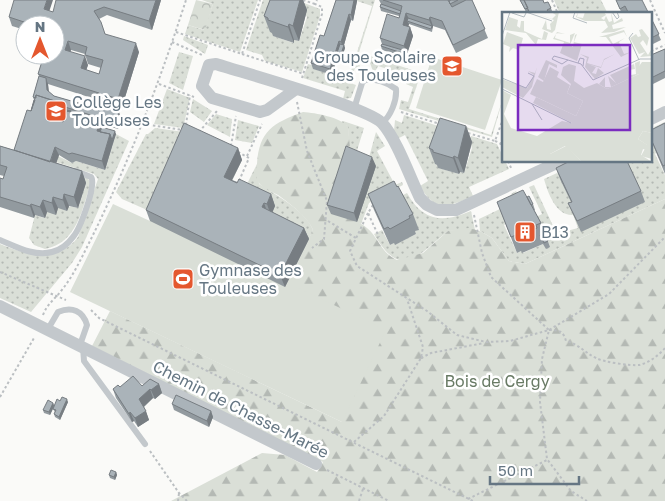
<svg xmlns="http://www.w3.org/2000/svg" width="665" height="501" font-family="'Golos Text',sans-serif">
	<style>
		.grass { fill: url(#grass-dots) }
		.forest { fill: url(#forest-firs) }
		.park { fill: url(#park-crowns) }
		.garden { fill: #dadfd7 }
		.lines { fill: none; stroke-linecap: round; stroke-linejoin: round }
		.path { stroke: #bbbfc2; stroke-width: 2; stroke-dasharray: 2.5 2.5; stroke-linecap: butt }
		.service { stroke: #c3c8cc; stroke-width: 6 }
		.minor { stroke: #c3c8cc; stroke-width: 12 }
		.wall { fill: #929a9f; fill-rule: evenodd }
		.shaded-wall { fill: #777d82 }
		.building { fill: #aab3b9; stroke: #777d82; fill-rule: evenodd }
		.labels { text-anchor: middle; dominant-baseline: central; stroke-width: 5; stroke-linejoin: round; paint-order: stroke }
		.poi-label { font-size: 16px; fill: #657683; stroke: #fff; text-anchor: start }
		.park-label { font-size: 16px; fill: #687a64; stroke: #fff }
		.street-label { font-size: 16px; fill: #657683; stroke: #fff }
		.inset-road { fill: none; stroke: #b5bdc2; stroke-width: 1 }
		.view { fill: #7b2cbf; fill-opacity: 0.15; stroke: #7b2cbf; stroke-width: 2.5 }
		.inset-edge { fill: none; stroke: #657683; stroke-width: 2.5 }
	</style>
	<defs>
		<pattern id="grass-dots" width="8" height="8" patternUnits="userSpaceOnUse" patternTransform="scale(1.25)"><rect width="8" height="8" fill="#dadfd7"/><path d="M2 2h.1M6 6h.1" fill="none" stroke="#b4b9b4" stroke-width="1.8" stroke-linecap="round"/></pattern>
		<pattern id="forest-firs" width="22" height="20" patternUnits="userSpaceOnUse" patternTransform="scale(1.25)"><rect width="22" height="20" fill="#dadfd7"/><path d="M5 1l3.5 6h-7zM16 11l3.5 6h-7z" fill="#b4b9b4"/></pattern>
		<pattern id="park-crowns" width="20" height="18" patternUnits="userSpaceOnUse" patternTransform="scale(1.25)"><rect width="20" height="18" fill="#dadfd7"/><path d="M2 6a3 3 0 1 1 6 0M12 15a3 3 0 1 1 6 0" fill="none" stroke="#b4b9b4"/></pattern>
	</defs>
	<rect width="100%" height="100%" fill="#fafaf8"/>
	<!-- grass -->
	<path class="grass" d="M 202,0 L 258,0 L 240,52 L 185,34 L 188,25 L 204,30 L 213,4 Z
		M 263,0 L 285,0 L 274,36 L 293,43 L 294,40 L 299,41 L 307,17 L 296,0 L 320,9 L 320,16 L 302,72 L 265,61 L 262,55 L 246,50 Z
		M 354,0 L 375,0 L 357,59 L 361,69 L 355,68 L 350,83 L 356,85 L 351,98 L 343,99 L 345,91 L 303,78 L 308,64 L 314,66 L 314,69 L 348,80 L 372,6 Z
		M 554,0 L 601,0 L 608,14 L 560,14 Z
		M 184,36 L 208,45 L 205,54 L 183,40 Z
		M 179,52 L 193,56 L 183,90 L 169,83 Z
		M 367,55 L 421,73 L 409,109 L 491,135 L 504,95 L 492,137 L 399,109 L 401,100 L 408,102 L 413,87 L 406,84 L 409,76 L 378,66 L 374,74 Z
		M 167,89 L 190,98 L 183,128 L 154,124 Z
		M 193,99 L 212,111 L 204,122 L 190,112 Z
		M 216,114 L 232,119 L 230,137 L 207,125 Z
		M 404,115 L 460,133 L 443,139 L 435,164 L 439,166 L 439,168 L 459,174 L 460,172 L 464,173 L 472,148 L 469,141 L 471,136 L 497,144 L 509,169 L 469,187 L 473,196 C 449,207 435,213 420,186 L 428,181 L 405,135 L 397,139 L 394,131 L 395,120 L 402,123 Z
		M 238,120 L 259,126 L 252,143 L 235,140 Z
		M 343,121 L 364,128 L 355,157 L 368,161 L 376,132 L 385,146 L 377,151 L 395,185 L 402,182 L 403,185 L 369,203 L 361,224 L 331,214 L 349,155 L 348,127 L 341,122 Z
		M 665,122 L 665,142 L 655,154 L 665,175 L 665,199 L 525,264 L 509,261 L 492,238 L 480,231 L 479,219 L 515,202 L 511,194 L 516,191 L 524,208 L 504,225 L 517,253 L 521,251 L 523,253 L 543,244 L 536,217 L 542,214 L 529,187 L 534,185 L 554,228 L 563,232 L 578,228 L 573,215 C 556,216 548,193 544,179 L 583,161 L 651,161 L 651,139 L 658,136 L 654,127 Z
		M 155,128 L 184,132 L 154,213 L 122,199 L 116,192 L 146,134 L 148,134 Z
		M 116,134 L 129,141 L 82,247 L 72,263 L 31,312 L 0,298 L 0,244 C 26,255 59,263 78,237 L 98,179 L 94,174 L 56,162 L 58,156 L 72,163 L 76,161 L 105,170 Z
		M 257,164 L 259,184 C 275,194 307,212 313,230 L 309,239 L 266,219 L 244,190 Z
		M 54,168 L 87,178 L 91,182 C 82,210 77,243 45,249 L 34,245 L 29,238 L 35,215 L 44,218 L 47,212 C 58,208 66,205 78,208 L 86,183 Z
		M 407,193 C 423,222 443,223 471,211 L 475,230 L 448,231 C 417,256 401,281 374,234 L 382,230 L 390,245 L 394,243 L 396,244 L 416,234 L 399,197 Z"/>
	<!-- forest -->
	<path class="forest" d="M 303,112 C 316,113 340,117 348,127 L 357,222 C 379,231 377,251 397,260 L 423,253 L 448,231 L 469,228 L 480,231 L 492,238 L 509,261 L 525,264 L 665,199 L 665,501 L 171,501 L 262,453 L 285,455 L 317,472 L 323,462 L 92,346 L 110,311 L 342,422 L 287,283 L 313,230 C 308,217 289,203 278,195 C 272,192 262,188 259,183 C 255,178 256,170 257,164 C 259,131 273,123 303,112 Z"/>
	<!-- park -->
	<path class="park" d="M 196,0 L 213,4 L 205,30 L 188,25 Z"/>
	<!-- garden -->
	<path class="garden" d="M 432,57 L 502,80 L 485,130 L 416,108 Z
		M 242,160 L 229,188 L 244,190 L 275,206 L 266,219 L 309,239 L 288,283 L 386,330 L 342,422 L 70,292 L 113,204 L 150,221 Z"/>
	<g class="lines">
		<!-- path -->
		<path class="path" d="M 303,0 L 315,4
			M 552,0 L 558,14
			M 650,0 L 665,33
			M 176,32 L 242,54 L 260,0
			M 172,42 L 202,55
			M 651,51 L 665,45
			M 242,54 L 304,74
			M 302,78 L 322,14 L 322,7 L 315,4 L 317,0
			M 159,84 L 194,97
			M 297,102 L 307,151 L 327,201 L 324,239 L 312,248
			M 401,112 L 440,124
			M 143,124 L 183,130
			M 186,125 L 190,95
			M 199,132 L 217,111
			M 468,133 L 495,141 L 504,116
			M 495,141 L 500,143 L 504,152
			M 231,146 L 236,116
			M 238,152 L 249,158 L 239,181
			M 247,156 L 262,124
			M 508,161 L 512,170
			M 373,205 L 368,213 L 379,237
			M 368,213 L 350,251 L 357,266 L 427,311 L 457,335 L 486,342 L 510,341 L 549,330 L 609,294 L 665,237
			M 474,215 L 482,253 L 491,277 L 549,330 L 542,359 L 540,402 L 547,459 L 571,491 L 587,501
			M 328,221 L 356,238
			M 0,272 L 66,300
			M 91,310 L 99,318 L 473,501
			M 43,315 C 47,304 55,299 61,291 C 71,279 78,265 85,251 C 126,170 158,87 186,0
			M 549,330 C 560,330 563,331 566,341 C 579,344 585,353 596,358 C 603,362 631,366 639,365 C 649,363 659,355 665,348
			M 421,358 L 431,353 L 484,343
			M 0,397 L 34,338
			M 354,442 L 384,416 L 421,358 L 423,347 L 407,299
			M 150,451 L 179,493 L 187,501
			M 327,470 L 389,501
			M 468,499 L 547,460
			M 178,501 L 179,493
			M 359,501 L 363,489"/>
		<!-- service -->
		<path class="service" d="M 354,109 L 362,83 L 365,80 C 375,78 388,83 396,89 C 397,100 391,116 382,123
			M 0,240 C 15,246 34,257 52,252 C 60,250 68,244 73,237 C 80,229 97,184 91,177 L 76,171
			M 48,329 L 58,312 C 72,306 83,311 87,325 L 80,345
			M 83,347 L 84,361 L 145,444"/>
		<!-- minor -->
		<path class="minor" d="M 296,89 L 267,110 L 260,112 L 212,98 L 202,86 L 209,65 L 216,64 C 244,73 367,107 382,123 C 396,138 410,177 420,198 L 427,205 L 437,210 L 456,210 L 561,161
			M 651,119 L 665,112
			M 0,306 L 316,464"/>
	</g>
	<!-- wall -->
	<path class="wall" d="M 161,0 L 152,30 L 107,15 L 99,19 L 105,34 L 139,52 L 122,107 L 113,105 L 112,110 L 121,118 L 118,129 L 101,124 L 102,127 L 116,134 L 105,170 L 76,161 L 72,163 L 59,155 L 56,163 L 82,171 L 86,183 L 78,208 L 69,206 L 67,211 L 58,208 L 56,215 L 47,212 L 45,218 L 35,215 L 34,218 L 0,207 L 0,178 L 3,179 L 4,176 L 0,175 L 0,146 L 14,150 L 31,111 L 34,100 L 33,97 L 39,76 L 38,74 L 55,25 L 25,25 L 25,30 L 12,26 L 9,17 L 49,11 L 53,12 ZM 71,50 L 85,54 L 88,64 L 101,68 L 99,74 L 86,70 L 88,65 L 70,51 ZM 48,84 L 101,101 L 99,109 L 54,96 L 49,92 Z
		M 270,0 L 303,0 L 307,10 L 299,41 L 294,40 L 294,43 L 273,36 L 272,33 L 270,32 L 264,16 Z
		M 336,0 L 357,0 L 357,1 L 353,21 L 351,20 L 344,45 L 345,48 L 342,57 L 338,56 L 332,75 L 313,69 L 311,63 L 324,36 Z
		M 379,0 L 472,0 L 488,38 L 456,53 L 445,30 L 433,26 L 432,32 L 409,24 L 408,27 L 410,27 L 413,36 L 406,57 L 382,50 L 381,46 L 382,44 L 380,38 L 399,18 L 399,16 L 381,11 L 380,7 L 381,4 Z
		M 520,0 L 544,3 L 551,8 L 553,14 L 530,14 L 529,11 L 526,12 Z
		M 616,0 L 649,14 L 628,14 L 627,12 L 625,14 L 622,14 Z
		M 651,18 L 661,40 L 651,45 Z
		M 665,49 L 665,78 L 651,85 L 651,55 Z
		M 665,123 L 665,174 L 651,140 L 651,130 Z
		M 466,126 L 472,142 L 464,173 L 460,172 L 459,174 L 438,168 L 437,165 L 435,164 L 429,148 Z
		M 238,148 L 242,160 L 232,180 L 271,194 L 275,206 L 272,212 L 304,228 L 309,239 L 285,287 L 150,221 L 146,210 Z
		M 376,166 L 357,222 L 331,214 L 327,205 Z
		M 556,168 L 641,191 L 645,202 L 581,232 L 573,214 L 568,203 L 571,202 L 560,179 Z
		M 368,194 L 413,214 L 419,230 L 415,231 L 416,234 L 395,245 L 394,243 L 390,245 L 374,210 Z
		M 527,197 L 533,204 L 535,210 L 534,210 L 541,223 L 550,247 L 546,249 L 543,244 L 522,253 L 521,251 L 517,253 L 497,202 Z
		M 159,384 L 162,393 L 155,399 L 153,398 L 144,407 L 149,420 L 138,427 L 134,421 L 132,422 L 116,398 L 113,389 Z
		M 60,401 L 68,402 L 60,420 L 55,417 L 54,414 L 55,412 L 53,409 L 50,415 L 44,413 L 43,410 L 53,403 L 54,405 Z
		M 172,404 L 211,411 L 213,417 L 209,427 L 174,410 Z
		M 116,472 L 117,475 L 115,480 L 110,478 L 109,475 Z"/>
	<!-- shaded-wall -->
	<path class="shaded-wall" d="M 47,0 L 53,0 L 47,18 L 44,9 Z
		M 156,0 L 161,0 L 152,30 L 149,21 Z
		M 300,0 L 303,0 L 307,10 L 299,41 L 293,26 Z
		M 354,0 L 357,0 L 357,1 L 353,21 L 351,15 Z
		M 406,13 L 410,21 L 407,21 L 409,24 L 406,34 L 403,25 Z
		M 349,14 L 351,20 L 344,45 L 345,48 L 342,57 L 341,54 L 343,47 L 341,42 Z
		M 430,17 L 433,26 L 433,29 L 429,20 Z
		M 289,24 L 294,40 L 294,43 L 288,27 Z
		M 410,27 L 413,36 L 406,57 L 405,54 L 406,51 L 404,46 Z
		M 68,41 L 71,50 L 68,58 L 65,50 Z
		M 339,41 L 341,47 L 337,53 L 338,56 L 332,75 L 330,69 Z
		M 136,43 L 139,52 L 122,107 L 118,99 Z
		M 85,56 L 88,65 L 84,77 L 81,68 Z
		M 46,78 L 48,84 L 49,96 L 47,90 Z
		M 111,99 L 113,105 L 110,115 L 108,109 Z
		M 64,104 L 68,113 L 63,127 L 59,120 Z
		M 119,112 L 121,118 L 118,129 L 116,123 Z
		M 100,121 L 103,130 L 101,137 L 97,131 Z
		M 466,126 L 472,142 L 464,173 L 458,158 Z
		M 115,131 L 116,134 L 113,143 L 112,140 Z
		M 110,134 L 113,143 L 105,170 L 102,161 Z
		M 55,147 L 59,155 L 53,173 L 50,164 Z
		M 238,148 L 242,160 L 228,188 L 224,177 Z
		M 454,156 L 460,172 L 459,174 L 453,158 Z
		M 372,157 L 376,166 L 357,222 L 354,213 Z
		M 82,171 L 86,183 L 78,208 L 74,197 Z
		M 64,194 L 69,206 L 67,211 L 63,200 Z
		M 271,194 L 275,206 L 271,216 L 267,204 Z
		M 53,197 L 58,208 L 56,215 L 52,203 Z
		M 43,200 L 47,212 L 45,218 L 40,207 Z
		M 264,203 L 268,214 L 262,207 Z
		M 31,204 L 35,215 L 34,218 L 30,206 Z
		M 304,228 L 309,239 L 285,287 L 280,275 Z
		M 159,384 L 162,393 L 155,399 L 151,390 Z
		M 150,389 L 153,398 L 142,408 L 139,399 Z
		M 67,399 L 68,402 L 60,420 L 59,417 Z
		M 53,403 L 54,406 L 50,415 L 49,412 Z
		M 146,411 L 149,420 L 138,427 L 135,418 Z
		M 211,411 L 213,417 L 209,427 L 207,421 Z
		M 130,412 L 134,421 L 132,422 L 129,414 Z
		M 116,472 L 117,475 L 115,480 L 114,477 Z"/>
	<!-- building -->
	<path class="building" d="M 14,0 L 47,0 L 44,9 L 53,12 L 56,0 L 156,0 L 149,21 L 104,7 L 94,11 L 101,22 L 105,34 L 136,43 L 118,99 L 106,95 L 104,98 L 100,98 L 99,93 L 38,74 L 44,55 L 55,55 L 55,25 L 33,25 L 9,17 ZM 68,41 L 87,47 L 85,55 L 103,60 L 99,74 L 81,68 L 85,56 L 65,50 Z
		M 270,0 L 300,0 L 293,26 L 289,24 L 288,27 L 268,20 L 268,18 L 264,16 Z
		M 336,0 L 354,0 L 351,15 L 349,14 L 341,42 L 339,41 L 330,69 L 311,63 L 320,35 L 324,36 Z
		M 383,0 L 448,0 L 452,7 L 466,0 L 472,0 L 485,29 L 453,45 L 442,21 L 430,17 L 429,20 L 406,13 L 403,25 L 410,27 L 404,46 L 380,38 L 387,14 L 399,18 L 402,6 Z
		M 451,0 L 458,0 L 450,4 L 449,1 Z
		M 520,0 L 524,0 L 528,8 L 525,9 Z
		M 524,0 L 543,0 L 544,3 L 548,2 L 551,8 L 547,10 L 550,14 L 530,14 Z
		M 616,0 L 642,0 L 649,14 L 629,14 L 625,6 L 620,9 Z
		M 381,4 L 401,11 L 400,14 L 380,7 Z
		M 408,18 L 432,26 L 431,29 L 407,21 Z
		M 651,18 L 659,34 L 651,38 Z
		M 340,44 L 344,45 L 341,54 L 337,53 Z
		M 382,44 L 406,51 L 405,54 L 381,46 Z
		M 665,49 L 665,71 L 651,78 L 651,55 Z
		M 39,76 L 46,78 L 47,90 L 54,96 L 99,109 L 101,101 L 107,98 L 111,99 L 108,109 L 119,112 L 116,123 L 65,107 L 64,104 L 36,95 L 36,98 L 33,97 Z
		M 36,95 L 64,104 L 59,120 L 63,122 L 67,111 L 85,116 L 84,119 L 87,120 L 88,117 L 100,121 L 97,131 L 110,134 L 102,161 L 72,153 L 69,154 L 55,147 L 50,162 L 14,150 L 27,110 L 31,111 Z
		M 34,100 L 35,100 L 31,111 Z
		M 66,110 L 71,111 L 67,111 L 63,122 Z
		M 440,118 L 466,126 L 458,158 L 454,156 L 453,158 L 433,152 L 433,150 L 429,148 Z
		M 184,123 L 238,148 L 224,177 L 237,183 L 239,179 L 271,194 L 267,204 L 264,203 L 262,207 L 304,228 L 280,275 L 146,210 Z
		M 665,123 L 665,165 L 663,166 L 651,139 L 651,130 Z
		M 102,127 L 115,131 L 112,140 L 110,134 L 100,132 Z
		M 0,146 L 82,171 L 74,197 L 64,194 L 63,200 L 53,197 L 52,203 L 43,200 L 40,207 L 31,204 L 30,206 L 0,197 L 0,178 L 3,179 L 7,167 L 0,165 Z
		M 346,146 L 372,157 L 354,213 L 327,205 Z
		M 570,161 L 627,161 L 641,191 L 577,221 L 568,203 L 572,202 L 556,168 Z
		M 394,181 L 397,187 L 398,186 L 413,214 L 409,216 L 410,218 L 390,229 L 388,227 L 384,229 L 368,194 Z
		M 523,190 L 541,223 L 536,225 L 537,228 L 517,237 L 516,235 L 511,237 L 497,202 Z
		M 529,196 L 533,204 L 531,205 L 527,197 Z
		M 544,233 L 548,241 L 544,243 L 540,235 Z
		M 133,376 L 142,386 L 150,379 L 159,384 L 151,390 L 150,389 L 139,399 L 146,411 L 135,418 L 130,412 L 129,414 L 113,389 L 118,385 L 120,387 Z
		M 176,395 L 211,411 L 207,421 L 172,404 Z
		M 62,397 L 67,399 L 59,417 L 54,414 L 56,410 L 53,409 L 57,399 L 60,401 Z
		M 48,400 L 53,403 L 49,412 L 43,410 Z
		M 111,470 L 116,472 L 114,477 L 109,475 Z"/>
	<!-- icons -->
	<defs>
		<g id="school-square" transform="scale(1.125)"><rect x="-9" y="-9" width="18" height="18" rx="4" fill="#e4572e" stroke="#fff"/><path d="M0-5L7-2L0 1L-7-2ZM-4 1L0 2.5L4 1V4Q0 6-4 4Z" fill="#fff"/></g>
		<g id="building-square" transform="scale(1.125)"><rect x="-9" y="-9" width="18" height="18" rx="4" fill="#e4572e" stroke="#fff"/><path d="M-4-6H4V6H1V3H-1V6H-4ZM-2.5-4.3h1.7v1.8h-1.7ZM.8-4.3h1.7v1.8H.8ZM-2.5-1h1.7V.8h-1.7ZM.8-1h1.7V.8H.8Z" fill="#fff"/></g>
		<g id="stadium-square" transform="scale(1.125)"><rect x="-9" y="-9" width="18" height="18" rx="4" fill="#e4572e" stroke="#fff"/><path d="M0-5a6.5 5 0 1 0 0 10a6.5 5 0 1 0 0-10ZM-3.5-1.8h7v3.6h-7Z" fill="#fff"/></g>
	</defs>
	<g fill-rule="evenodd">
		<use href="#school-square" x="452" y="66"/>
		<use href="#school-square" x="56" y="111"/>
		<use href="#building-square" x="525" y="232"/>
		<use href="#stadium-square" x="183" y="279"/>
	</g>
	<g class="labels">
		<!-- poi labels -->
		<g class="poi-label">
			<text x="436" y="57" text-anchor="end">Groupe Scolaire<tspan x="436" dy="18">des Touleuses</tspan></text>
			<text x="72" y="102">Collège Les<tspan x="72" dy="18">Touleuses</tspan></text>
			<text x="541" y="232">B13</text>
			<text x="199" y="270">Gymnase des<tspan x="199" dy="18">Touleuses</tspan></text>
		</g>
		<!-- park labels -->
		<g class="park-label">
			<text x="497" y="381">Bois de Cergy</text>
		</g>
		<!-- street labels -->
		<g class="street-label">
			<text transform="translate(241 409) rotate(27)">Chemin de Chasse-Marée</text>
		</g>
	</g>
	<!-- overview -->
	<g transform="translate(502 12)">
		<rect width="150" height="150" fill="#fafaf8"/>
		<path d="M 29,0 L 50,7 L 54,3 L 49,0 L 57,0 L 53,18 L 50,21 L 40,17 L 44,8 L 45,17 L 49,18 L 48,12 L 52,8 ZM 76,0 L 75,5 L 81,6 L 83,0 L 102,0 L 104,3 L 99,6 L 102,8 L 104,4 L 107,10 L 110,9 L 109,0 L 112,11 L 120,6 L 121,9 L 110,13 L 111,17 L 124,15 L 112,20 L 99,21 L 106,15 L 103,9 L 83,9 L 74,5 ZM 7,5 L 16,8 L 15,14 L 18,16 L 19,9 L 22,9 L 22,19 L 33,24 L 40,27 L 42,19 L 46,21 L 44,28 L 36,27 L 34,33 L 24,21 L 3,18 ZM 140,17 L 147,26 L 145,34 L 141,28 L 138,31 L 146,43 L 150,36 L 150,44 L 138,45 L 143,40 L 137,42 L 128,26 L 134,22 L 136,25 L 139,24 L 137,18 ZM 122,18 L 125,25 L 122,20 L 107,25 L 111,32 L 123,26 L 117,30 L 122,42 L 129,40 L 119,45 L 104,25 L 97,25 ZM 5,20 L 21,26 L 18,37 L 16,34 L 17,38 L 11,36 L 7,40 L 8,35 L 1,32 ZM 55,20 L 63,22 L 54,21 L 53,26 L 68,31 L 68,23 L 73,21 L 68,33 L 71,35 L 73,23 L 75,22 L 72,30 L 80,32 L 75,49 L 58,41 L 62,30 L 51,27 ZM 78,42 L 87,45 L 85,51 L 99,55 L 102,47 L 113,42 L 102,48 L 99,56 L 86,52 L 94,55 L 90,61 L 94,62 L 96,56 L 102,61 L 93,67 L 83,55 L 85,46 ZM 44,48 L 55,53 L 55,56 L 47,52 L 42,69 L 36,65 ZM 138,49 L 137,62 L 105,77 L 97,72 L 103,65 L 103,75 L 109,75 L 106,64 L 114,71 L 108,63 L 132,52 L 133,57 L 127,58 L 129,63 L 134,62 L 133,51 ZM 35,55 L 30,75 L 21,86 L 0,75 L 0,67 L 25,76 L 32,63 L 26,59 L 33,61 ZM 141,119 L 150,121 L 150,147 L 139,144 L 145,133 L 136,127 ZM 64,134 L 80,150 L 48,150 L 48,142 Z" fill="#dadfd7"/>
		<path d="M 140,50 L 150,50 L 150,121 L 141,119 L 136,127 L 147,134 L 147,139 L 141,137 L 139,143 L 150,150 L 80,150 L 63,134 L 48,142 L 48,150 L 0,150 L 0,78 L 9,83 L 2,102 L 9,116 L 35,124 L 60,109 L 70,111 L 31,91 L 34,85 L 74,104 L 81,89 L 65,81 L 69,72 L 59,63 L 61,55 L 67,52 L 74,54 L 72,69 L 82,76 L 95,71 L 105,77 L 137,62 L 135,57 Z" fill="#dadfd7"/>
		<path d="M 48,55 L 57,60 L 55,65 L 68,73 L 65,81 L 81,89 L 74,104 L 28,82 L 35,67 L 41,70 Z" fill="#dadfd7"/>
		<path class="inset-road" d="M 24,0 L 50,9M 73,0 L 71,6 L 85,11M 110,0 L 115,7 L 117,5 L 115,0M 10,1 L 22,5 L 24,1M 131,21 L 127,26 L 137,48M 0,24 L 8,0M 66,48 L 60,52 L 50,47 L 52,44 L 66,48 L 79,52 L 91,68 L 138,47 L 150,47M 76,51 L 78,46 L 82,47 L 81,54M 0,66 L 24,76 L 32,64 L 26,61M 0,77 L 69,111M 30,92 L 40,108"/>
		<path class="view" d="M 16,33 L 128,33 L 128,118 L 16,118 Z"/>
		<rect width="150" height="150" class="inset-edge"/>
	</g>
	<!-- north arrow -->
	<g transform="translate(40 40)"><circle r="24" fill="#ffffff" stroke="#c1c8cd"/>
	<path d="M0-4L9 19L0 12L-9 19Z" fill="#e4572e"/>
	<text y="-8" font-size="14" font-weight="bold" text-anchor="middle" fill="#657683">N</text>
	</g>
	<!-- scale -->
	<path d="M490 476v8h89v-8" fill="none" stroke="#657683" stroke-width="2.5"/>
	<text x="498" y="476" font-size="15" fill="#657683" stroke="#ffffff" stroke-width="4" paint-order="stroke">50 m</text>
</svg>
